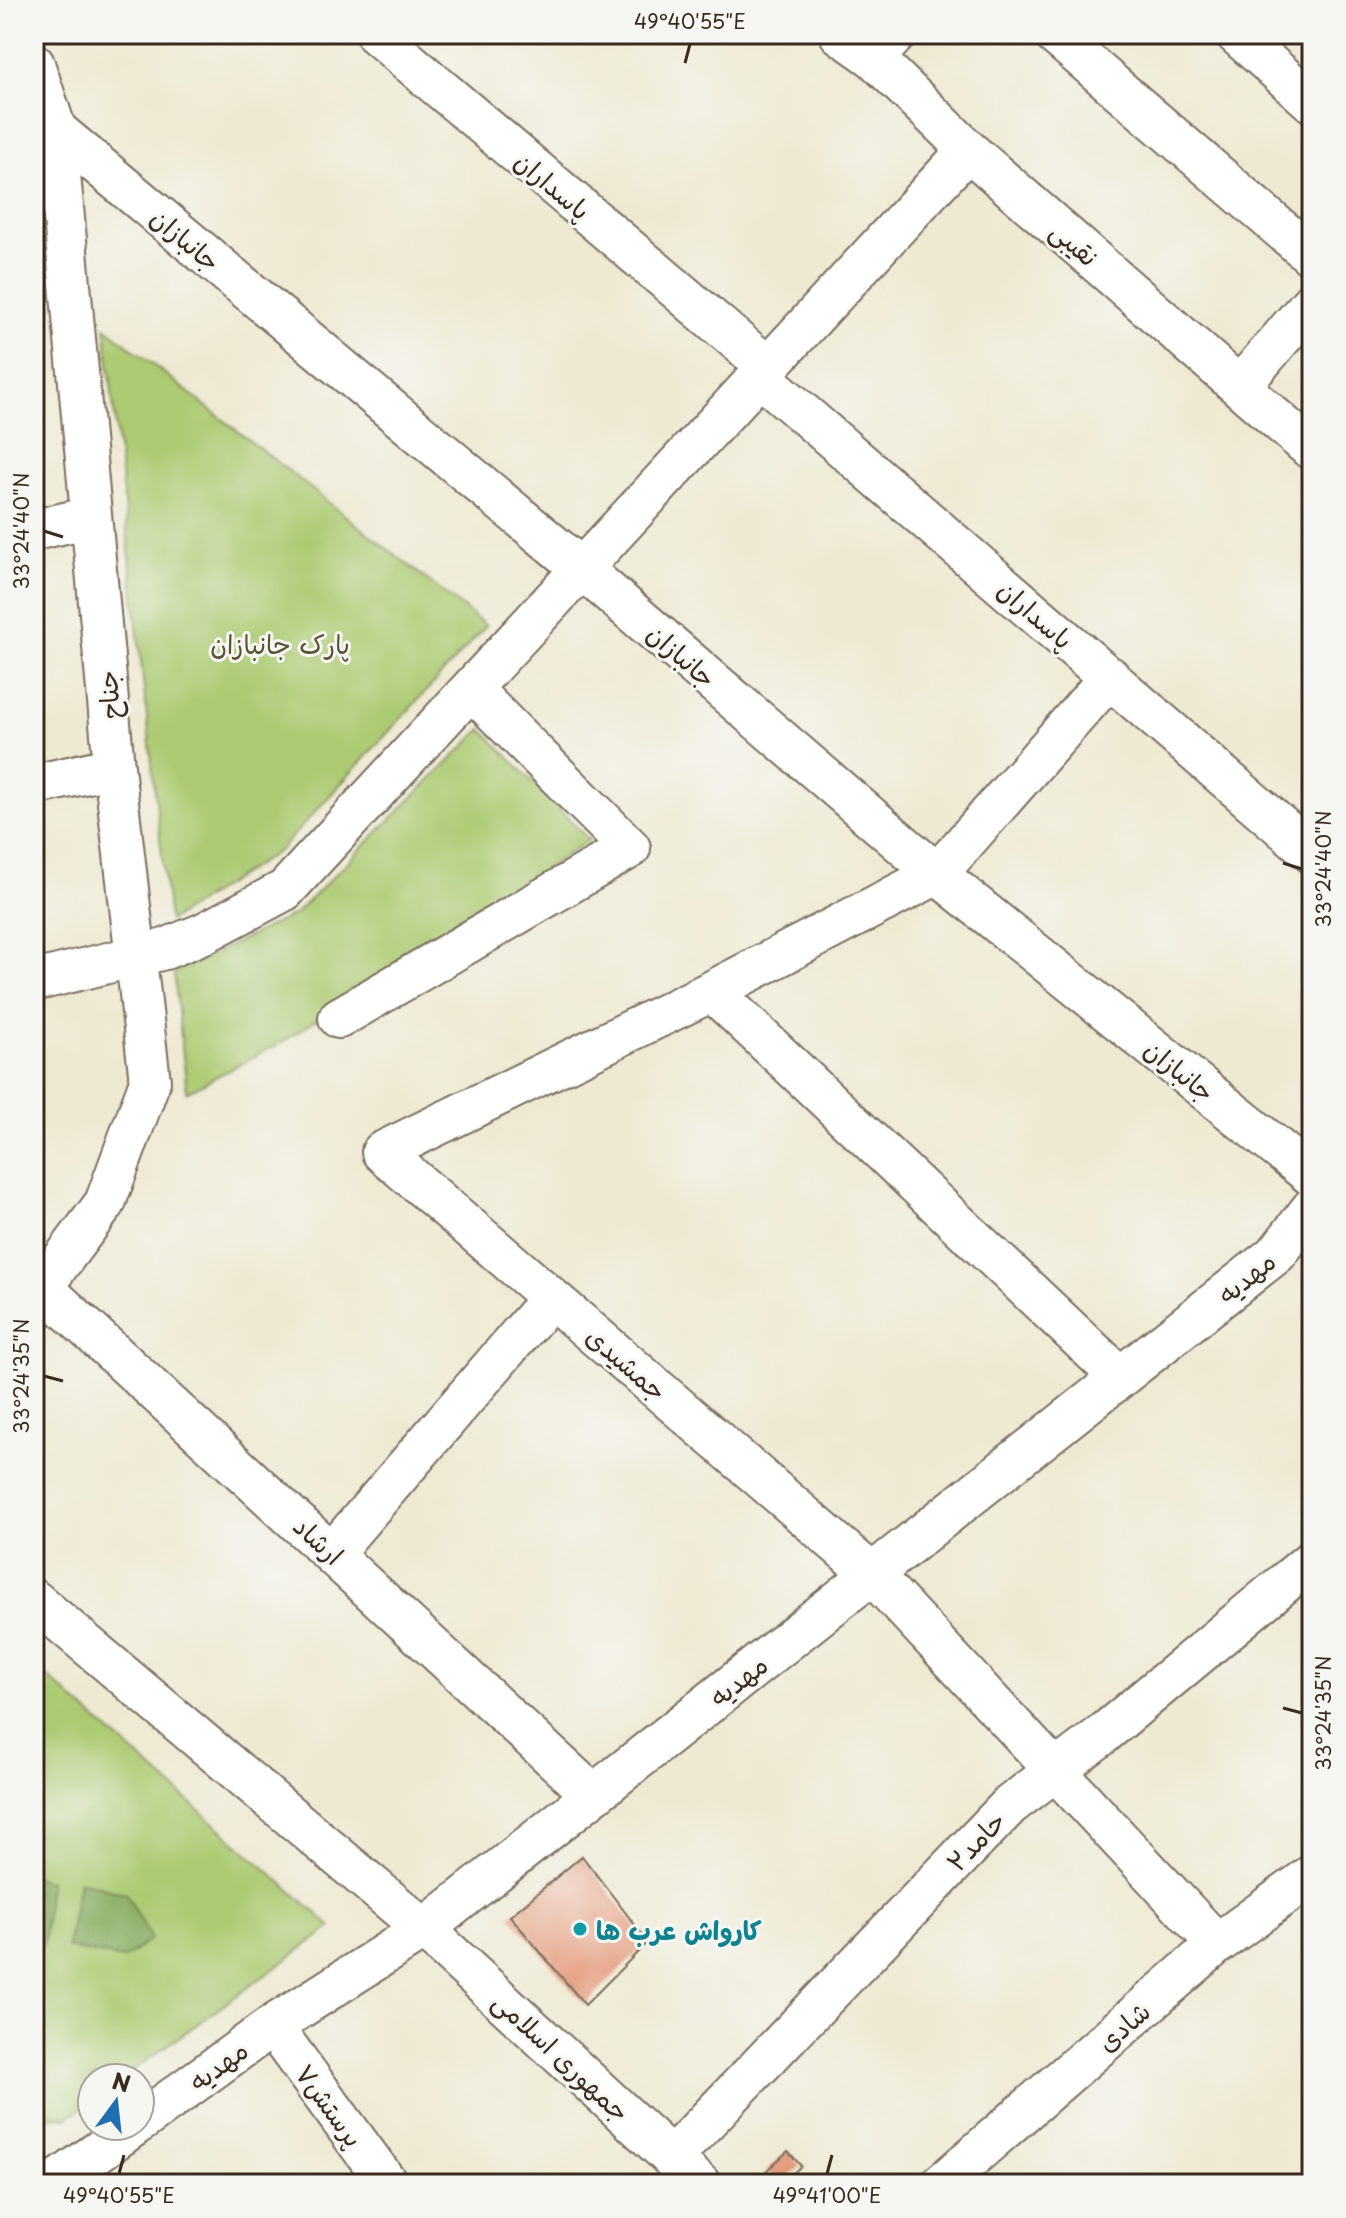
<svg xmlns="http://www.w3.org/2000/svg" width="1346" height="2218" font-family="'Playpen Sans','Playpen Sans Arabic',sans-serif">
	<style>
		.green { fill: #abca71; stroke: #737a48; stroke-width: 2 }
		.forest { fill: #88ae63; stroke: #626c40; stroke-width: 2 }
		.building { fill: #e49a7a }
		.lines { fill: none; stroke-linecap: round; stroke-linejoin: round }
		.minor-casing { stroke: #7a6d5d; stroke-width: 44 }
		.minor { stroke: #fff; stroke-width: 40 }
		.ticks { fill: none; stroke: #3b2a1e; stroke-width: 3 }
		.culture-dot { fill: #0f9aa8; stroke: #f6f6f2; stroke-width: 3 }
		.labels { text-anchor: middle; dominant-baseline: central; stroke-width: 6; stroke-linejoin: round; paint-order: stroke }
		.street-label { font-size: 26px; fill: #3b2a1e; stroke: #f6f6f2 }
		.park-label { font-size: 26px; fill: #575233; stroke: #f6f6f2 }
		.culture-label { font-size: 26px; font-weight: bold; fill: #0d838f; stroke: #f6f6f2; text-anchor: start }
		.neatline { fill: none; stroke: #3b2a1e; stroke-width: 3 }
		.ticks-label { font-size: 20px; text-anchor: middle; fill: #3b2a1e }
	</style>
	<rect width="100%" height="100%" fill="#f6f6f2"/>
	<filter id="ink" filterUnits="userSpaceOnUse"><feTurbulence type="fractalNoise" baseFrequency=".0125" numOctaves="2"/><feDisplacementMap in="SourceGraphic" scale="16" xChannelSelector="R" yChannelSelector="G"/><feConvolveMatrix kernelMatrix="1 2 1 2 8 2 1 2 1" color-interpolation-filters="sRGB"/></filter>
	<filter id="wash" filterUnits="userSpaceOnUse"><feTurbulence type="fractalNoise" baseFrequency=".006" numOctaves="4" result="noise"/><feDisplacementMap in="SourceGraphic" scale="32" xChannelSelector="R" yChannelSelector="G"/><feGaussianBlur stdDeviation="1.8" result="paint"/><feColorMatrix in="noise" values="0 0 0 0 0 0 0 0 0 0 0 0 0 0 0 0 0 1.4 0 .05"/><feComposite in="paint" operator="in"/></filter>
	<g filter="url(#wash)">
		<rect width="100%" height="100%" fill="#eee9d2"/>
		<!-- green -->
		<path class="green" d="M 105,327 L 486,626 L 280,850 L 169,921 Z
			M 482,729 L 589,840 L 284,1041 L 187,1092 L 174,973 L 295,914 Z
			M 34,1665 L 332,1927 L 122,2078 L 92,2078 L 92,2100 L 67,2118 L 34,2115 Z"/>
		<!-- forest -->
		<path class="forest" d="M 34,1877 L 49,1881 L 43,1946 L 34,1944 Z
			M 79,1881 L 126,1893 L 151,1939 L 124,1959 L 67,1948 Z"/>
		<g id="blocks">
			<!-- building -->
			<path class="building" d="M 582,1856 L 648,1942 L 585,2005 L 510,1916 Z
				M 788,2151 L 801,2166 L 781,2184 L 766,2171 Z"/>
		</g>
	</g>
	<g filter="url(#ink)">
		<use href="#blocks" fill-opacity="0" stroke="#7a6d5d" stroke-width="2"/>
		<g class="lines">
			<!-- minor casing -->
			<g class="minor-casing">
				<path id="minor" d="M 376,34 L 768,367
					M 840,34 L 874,58 L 968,150 L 1312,450
					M 1054,34 L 1312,256
					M 1236,34 L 1312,102
					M 874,58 L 896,34
					M 34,64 L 56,130 L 114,767 L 150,1081 L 105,1203 L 34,1298
					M 56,130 L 582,569 L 937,874 L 1312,1176
					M 760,376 L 1312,853
					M 1241,385 L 1312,302
					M 34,530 L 91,517
					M 1110,677 L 937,874 L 712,991 L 382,1152 L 872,1574 L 1217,1944
					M 34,785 L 114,767
					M 34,981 L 165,949 L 204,933 L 285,890 L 968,150
					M 712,991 L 1120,1377
					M 339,1018 L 630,848 L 471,689
					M 42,1287 L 593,1795
					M 333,1552 L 551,1298
					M 34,1600 L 424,1929 L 700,2184
					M 272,2026 L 388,2184
					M 140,2122 L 272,2026 L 424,1929 L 1277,1253 L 1312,1208
					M 671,2158 L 1010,1805 L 1102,1735 L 1312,1560
					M 53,2184 L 134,2126
					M 941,2184 L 1217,1944 L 1312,1875"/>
			</g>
			<!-- minor -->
			<use href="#minor" class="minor"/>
		</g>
	</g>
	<!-- ticks -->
	<path class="ticks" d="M 685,63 L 690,44M 44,531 L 63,537M 1283,863 L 1302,869M 44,1376 L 63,1381M 1283,1708 L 1302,1713M 119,2174 L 124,2155M 827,2174 L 832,2155"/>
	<!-- markers -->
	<circle class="culture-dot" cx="580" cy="1929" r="8"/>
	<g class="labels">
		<!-- street labels -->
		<g class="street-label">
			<text transform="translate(553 185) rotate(40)">پاسداران</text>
			<text transform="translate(186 239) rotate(40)">جانبازان</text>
			<text transform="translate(1075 243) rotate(41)">نقیبی</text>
			<text transform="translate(1036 614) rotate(41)">پاسداران</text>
			<text transform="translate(682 655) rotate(41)">جانبازان</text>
			<text transform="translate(108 695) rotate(-95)">جناح</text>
			<text transform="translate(1180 1070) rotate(39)">جانبازان</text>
			<text transform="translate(1246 1277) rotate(-39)">مهدیه</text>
			<text transform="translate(627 1363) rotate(41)">جمشیدی</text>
			<text transform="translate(319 1540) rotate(43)">ارشاد</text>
			<text transform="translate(738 1680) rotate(-38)">مهدیه</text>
			<text transform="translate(975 1841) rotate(-46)">حامد۲</text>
			<text transform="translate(1123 2026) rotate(-41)">شادی</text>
			<text transform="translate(562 2056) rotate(43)">جمهوری اسلامی</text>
			<text transform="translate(218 2065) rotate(-36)">مهدیه</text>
			<text transform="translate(330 2105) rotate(54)">پرستش۷</text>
		</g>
		<!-- park labels -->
		<g class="park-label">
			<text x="280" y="643">پارک جانبازان</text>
		</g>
		<!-- culture labels -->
		<g class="culture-label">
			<text x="596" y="1929">کارواش عرب ها</text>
		</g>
	</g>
	<!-- margin -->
	<rect width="1346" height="2218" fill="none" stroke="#f6f6f2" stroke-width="88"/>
	<!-- north arrow -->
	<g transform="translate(116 2102) rotate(15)"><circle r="38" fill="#f6f6f2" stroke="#aba49d" stroke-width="2"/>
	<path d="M0-6L14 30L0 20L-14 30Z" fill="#1f6fb2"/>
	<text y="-12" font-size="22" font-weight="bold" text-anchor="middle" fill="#3b2a1e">N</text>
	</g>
	<rect x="44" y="44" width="1258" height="2130" class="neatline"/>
	<g class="ticks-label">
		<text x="690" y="29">49°40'55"E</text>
		<text transform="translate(22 531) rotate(-90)" y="7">33°24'40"N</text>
		<text transform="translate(1324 869) rotate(-90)" y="7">33°24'40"N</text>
		<text transform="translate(22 1376) rotate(-90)" y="7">33°24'35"N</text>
		<text transform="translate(1324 1713) rotate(-90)" y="7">33°24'35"N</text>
		<text x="119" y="2203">49°40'55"E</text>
		<text x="827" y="2203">49°41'00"E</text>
	</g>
</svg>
